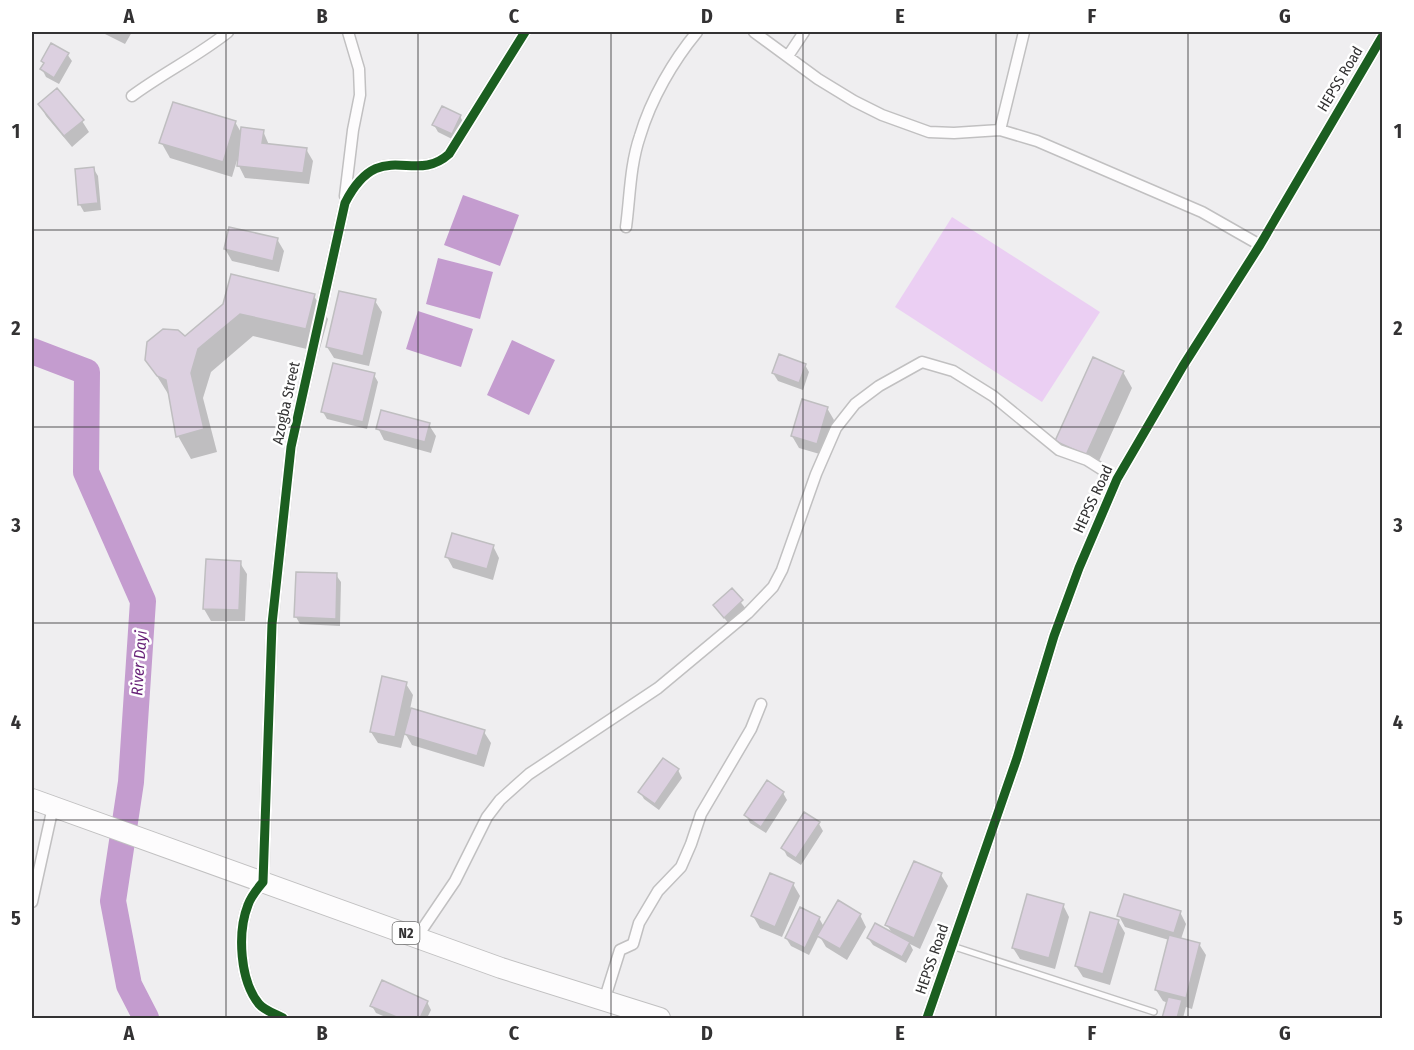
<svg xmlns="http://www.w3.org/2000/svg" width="1414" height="1050" font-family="'Fira Sans Condensed',sans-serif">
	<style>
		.green { fill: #ebcff3 }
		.water { fill: #c49ccf }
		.shadow { fill: #0003 }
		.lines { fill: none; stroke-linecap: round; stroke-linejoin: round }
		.river { stroke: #c49ccf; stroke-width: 26 }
		.building { fill: #dcd0e0; stroke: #bfbec0; stroke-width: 1.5 }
		.lane-casing { stroke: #c1c0c1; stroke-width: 8 }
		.street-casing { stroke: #c1c0c1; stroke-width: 13 }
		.highway-casing { stroke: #c1c0c1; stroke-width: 22 }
		.lane { stroke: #fdfcfd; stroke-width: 5 }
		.street { stroke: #fdfcfd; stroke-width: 10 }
		.highway { stroke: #fdfcfd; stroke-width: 20 }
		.cycleway-casing { stroke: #fff; stroke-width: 13 }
		.cycleway { stroke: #1b5e20; stroke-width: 9 }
		.grid { fill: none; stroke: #333233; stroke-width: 1.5; stroke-opacity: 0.55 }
		.labels { text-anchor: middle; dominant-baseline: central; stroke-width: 5; stroke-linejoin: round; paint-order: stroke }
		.shield { fill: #fff; stroke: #707070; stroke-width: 1.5 }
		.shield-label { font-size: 14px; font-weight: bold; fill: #333233 }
		.street-label { font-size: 15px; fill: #333233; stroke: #fff }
		.water-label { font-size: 16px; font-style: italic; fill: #651f76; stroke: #fff }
		.neatline { fill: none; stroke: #333233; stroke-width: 2 }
		.grid-label { font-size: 20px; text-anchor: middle; font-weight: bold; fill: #333233 }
	</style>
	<rect width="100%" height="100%" fill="#efeef0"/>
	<!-- green -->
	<path class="green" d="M 952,217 L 1100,312 L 1042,402 L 895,307 Z"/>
	<!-- water -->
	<path class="water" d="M 463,195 L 519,215 L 500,266 L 444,245 Z
		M 438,258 L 493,272 L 480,319 L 426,304 Z
		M 418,311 L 473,329 L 461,367 L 406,349 Z
		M 512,340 L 555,360 L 529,415 L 487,395 Z"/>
	<!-- shadow -->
	<path class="shadow" d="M 101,32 L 132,32 L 125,44 Z
		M 67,54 L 72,61 L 59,84 L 46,77 L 42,69 L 44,65 L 42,61 Z
		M 40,104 L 82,121 L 89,132 L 72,147 L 46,116 Z
		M 460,116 L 464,124 L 456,141 L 438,132 L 434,125 Z
		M 235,122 L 242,134 L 263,131 L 269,145 L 306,149 L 313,161 L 309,184 L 245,178 L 239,166 L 238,157 L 232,177 L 170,158 L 161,142 Z
		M 93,168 L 98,176 L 101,210 L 84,212 L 80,205 Z
		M 277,239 L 284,251 L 279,272 L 232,261 L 225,249 Z
		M 314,296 L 328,319 L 319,352 L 253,336 L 211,372 L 203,398 L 217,452 L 191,459 L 178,436 L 170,397 L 147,360 L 185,338 L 225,305 Z
		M 375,301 L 382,312 L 369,366 L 334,358 L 327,347 Z
		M 805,365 L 809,372 L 803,390 L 778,381 L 773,373 Z
		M 1123,372 L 1132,388 L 1095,470 L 1065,457 L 1056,441 Z
		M 374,375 L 378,382 L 367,429 L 327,419 L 323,412 Z
		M 827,408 L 834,420 L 823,455 L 799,448 L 792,436 Z
		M 429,425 L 436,436 L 431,453 L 384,440 L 378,428 Z
		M 493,546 L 499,558 L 493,580 L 453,568 L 447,557 Z
		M 240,563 L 247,574 L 245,621 L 211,621 L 204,609 Z
		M 336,575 L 341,582 L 340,626 L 300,624 L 296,617 Z
		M 731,590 L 746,609 L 729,624 L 714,605 Z
		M 406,684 L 413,695 L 410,709 L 484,732 L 491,743 L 484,767 L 412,745 L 405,733 L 401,748 L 378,743 L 371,732 Z
		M 678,770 L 682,778 L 659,810 L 644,799 L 640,792 Z
		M 783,793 L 787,800 L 766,833 L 750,823 L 746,815 Z
		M 819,824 L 823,831 L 801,865 L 787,856 L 783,848 Z
		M 941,875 L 948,886 L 920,949 L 910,944 L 913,950 L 906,963 L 873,945 L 868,938 L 892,933 L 887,925 Z
		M 793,884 L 800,896 L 782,937 L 760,928 L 753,916 Z
		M 1063,905 L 1069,917 L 1055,969 L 1020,959 L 1013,948 Z
		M 1180,912 L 1186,924 L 1181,939 L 1199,944 L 1206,955 L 1192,1009 L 1186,1007 L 1183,1018 L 1164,1018 L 1168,1003 L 1163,1001 L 1156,990 L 1169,940 L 1125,927 L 1119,916 Z
		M 860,915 L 866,927 L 847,960 L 826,947 L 819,935 L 809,955 L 791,946 L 786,938 L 819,918 L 824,927 Z
		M 1118,921 L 1125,933 L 1110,985 L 1083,977 L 1076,966 Z
		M 427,1002 L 431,1010 L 427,1018 L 388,1018 L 376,1013 L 372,1006 Z"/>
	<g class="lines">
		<!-- river -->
		<path class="river" d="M 32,351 L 87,372 L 86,472 L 143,601 L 131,782 L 113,901 L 129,985 L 146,1018"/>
	</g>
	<!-- building -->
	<path class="building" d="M 51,43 L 69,53 L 54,78 L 40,69 L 44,63 L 41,61 Z
		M 57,88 L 84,120 L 64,136 L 38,104 Z
		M 173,102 L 236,121 L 223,162 L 159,143 Z
		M 442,106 L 461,115 L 452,134 L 432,125 Z
		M 241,127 L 264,130 L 262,143 L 307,148 L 303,173 L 237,166 Z
		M 94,167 L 98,203 L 78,205 L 75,169 Z
		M 229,227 L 278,238 L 273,261 L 224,249 Z
		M 231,274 L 315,294 L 306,329 L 240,314 L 198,349 L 191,373 L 204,429 L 176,437 L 166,380 L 157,376 L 145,360 L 147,342 L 163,329 L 178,330 L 185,336 L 223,304 Z
		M 339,291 L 376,299 L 363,356 L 326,347 Z
		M 779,354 L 806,364 L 799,383 L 772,373 Z
		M 1093,357 L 1124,371 L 1086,455 L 1055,441 Z
		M 333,363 L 375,373 L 363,422 L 321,412 Z
		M 802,399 L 828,407 L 817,444 L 791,436 Z
		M 381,410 L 430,423 L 425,442 L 376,429 Z
		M 452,533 L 494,545 L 487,569 L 445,557 Z
		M 206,559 L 241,561 L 239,610 L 203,609 Z
		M 296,572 L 337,573 L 336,619 L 294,617 Z
		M 732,588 L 743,600 L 724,618 L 713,605 Z
		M 382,676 L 407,682 L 395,737 L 370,732 Z
		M 411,708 L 485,730 L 477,756 L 404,734 Z
		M 663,758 L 679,769 L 655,804 L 638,792 Z
		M 767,780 L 784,792 L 761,827 L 744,815 Z
		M 804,812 L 820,822 L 796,858 L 781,848 Z
		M 914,861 L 942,873 L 914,938 L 885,925 Z
		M 770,873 L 794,883 L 775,927 L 751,916 Z
		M 1027,894 L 1064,904 L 1049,958 L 1012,948 Z
		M 1124,894 L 1181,911 L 1174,933 L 1117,916 Z
		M 838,900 L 861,914 L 840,949 L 817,936 Z
		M 800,907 L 820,917 L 805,948 L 785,938 Z
		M 1090,912 L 1119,920 L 1103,974 L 1075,966 Z
		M 875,923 L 910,942 L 902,957 L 867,938 Z
		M 1169,935 L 1200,943 L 1186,998 L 1155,990 Z
		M 382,980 L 428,1001 L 420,1018 L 399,1018 L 370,1006 Z
		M 1168,997 L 1182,1000 L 1177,1018 L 1162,1018 Z"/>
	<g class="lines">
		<!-- lane casing -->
		<g class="lane-casing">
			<path id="lane" d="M 952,946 L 1154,1012"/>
		</g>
		<!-- street casing -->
		<g class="street-casing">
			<path id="street" d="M 754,32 L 818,79 L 854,101 L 882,115 L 929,132 L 954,133 L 1000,130 L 1037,141 L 1202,212 L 1260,245
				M 788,56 L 804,32
				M 132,96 C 163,73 198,56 228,32
				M 1000,130 L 1024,32
				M 345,196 L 353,130 L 360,95 L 359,69 L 348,32
				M 626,227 C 630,197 630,165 640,136 C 651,99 673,61 697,32
				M 32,902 L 53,807
				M 417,937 L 455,881 L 487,817 L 500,800 L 529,774 L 658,688 L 748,613 L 773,587 L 782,570 L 816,474 L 836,428 L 855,404 L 879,386 L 922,362 L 953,371 L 993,396 L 1059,450 L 1087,460 L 1117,479
				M 604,1001 L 620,950 L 633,944 L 639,923 L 658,891 L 681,867 L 691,844 L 701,814 L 751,729 L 761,704
				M 283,1018 C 276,1014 265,1011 259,1004 C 240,981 237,933 248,905 C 251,896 257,889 263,882 L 272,624 L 291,447 L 345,203 C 380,135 414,186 449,154 L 525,32
				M 927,1018 L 1017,758 L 1054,636 L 1079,568 L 1117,479 L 1183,366 L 1260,245 L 1382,37"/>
		</g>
		<!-- highway casing -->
		<g class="highway-casing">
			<path id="highway" d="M 32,799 L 501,968 L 660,1018"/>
		</g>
		<!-- lane -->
		<use href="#lane" class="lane"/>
		<!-- street -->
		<use href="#street" class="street"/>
		<!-- highway -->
		<use href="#highway" class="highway"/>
		<!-- cycleway casing -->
		<g class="cycleway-casing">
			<path id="cycleway" d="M 283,1018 C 276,1014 265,1011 259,1004 C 240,981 237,933 248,905 C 251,896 257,889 263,882 L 272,624 L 291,447 L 345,203 C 380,135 414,186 449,154 L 525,32
				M 927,1018 L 1017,758 L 1054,636 L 1079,568 L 1117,479 L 1183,366 L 1260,245 L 1382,37"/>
		</g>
		<!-- cycleway -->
		<use href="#cycleway" class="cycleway"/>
	</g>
	<!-- grid -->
	<path class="grid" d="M 226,32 L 226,1018M 418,32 L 418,1018M 611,32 L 611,1018M 803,32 L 803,1018M 996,32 L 996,1018M 1188,32 L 1188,1018M 32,230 L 1382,230M 32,427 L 1382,427M 32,623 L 1382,623M 32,820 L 1382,820"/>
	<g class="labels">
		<!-- shield labels -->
		<rect class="shield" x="392.5" y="922" width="27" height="22" rx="4.5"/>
		<g class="shield-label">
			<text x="406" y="933">N2</text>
		</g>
		<!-- street labels -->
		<g class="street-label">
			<text transform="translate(1340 79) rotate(-59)">HEPSS Road</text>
			<text transform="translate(286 403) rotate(-78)">Azogba Street</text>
			<text transform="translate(1093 499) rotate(-65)">HEPSS Road</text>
			<text transform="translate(932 959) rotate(-71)">HEPSS Road</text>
		</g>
		<!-- water labels -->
		<g class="water-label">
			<text transform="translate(139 663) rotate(-86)">River Dayi</text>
		</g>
	</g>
	<!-- border -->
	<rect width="1414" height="1050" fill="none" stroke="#ffffff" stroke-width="66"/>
	<rect x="33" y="33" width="1348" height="984" class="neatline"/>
	<g class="grid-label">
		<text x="129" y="23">A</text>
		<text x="322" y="23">B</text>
		<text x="514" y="23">C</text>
		<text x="707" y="23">D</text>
		<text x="900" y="23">E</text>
		<text x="1092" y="23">F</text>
		<text x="1285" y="23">G</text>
		<text x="16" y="138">1</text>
		<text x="1398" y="138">1</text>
		<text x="16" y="335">2</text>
		<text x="1398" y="335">2</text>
		<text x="16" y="532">3</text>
		<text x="1398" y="532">3</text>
		<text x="16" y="729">4</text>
		<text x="1398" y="729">4</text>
		<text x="16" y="925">5</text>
		<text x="1398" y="925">5</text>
		<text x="129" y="1040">A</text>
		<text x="322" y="1040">B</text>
		<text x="514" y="1040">C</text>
		<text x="707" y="1040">D</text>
		<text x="900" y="1040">E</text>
		<text x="1092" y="1040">F</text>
		<text x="1285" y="1040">G</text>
	</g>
</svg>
